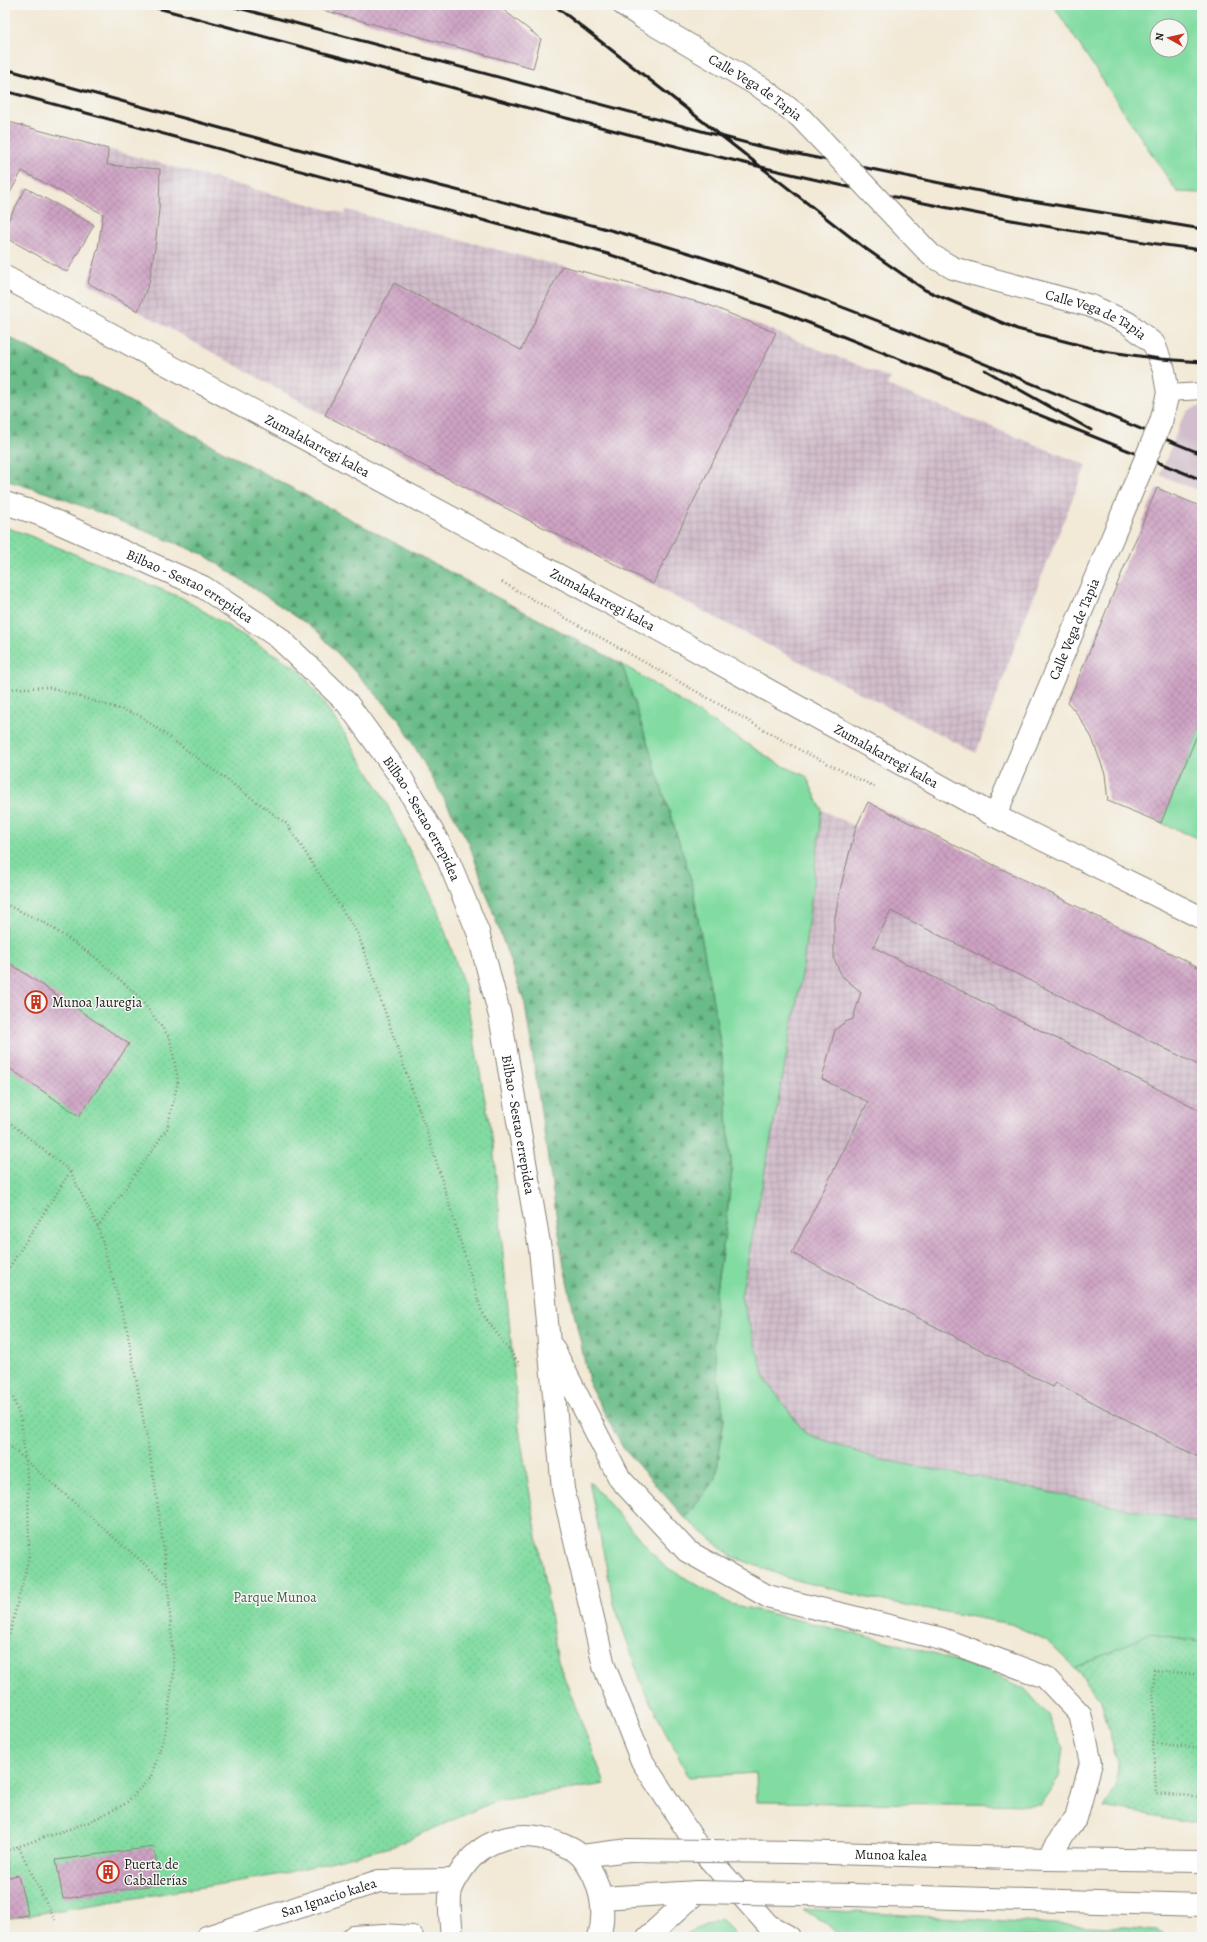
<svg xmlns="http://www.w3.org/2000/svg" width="1207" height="1942" font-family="Alegreya,serif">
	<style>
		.industrial { fill: url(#industrial-grid) }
		.railway { fill: #d1bdcb }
		.grass { fill: #82dca2; stroke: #4f7c5f; fill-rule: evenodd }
		.forest { fill: url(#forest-firs); stroke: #426c52 }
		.park { fill: url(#park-dots); stroke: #4f7c5f }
		.building { fill: url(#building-cross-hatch) }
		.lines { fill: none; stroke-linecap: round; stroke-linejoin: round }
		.service-casing { stroke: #878279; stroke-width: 18 }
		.minor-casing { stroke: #878279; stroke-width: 24 }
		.primary-casing { stroke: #878279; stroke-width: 24 }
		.path { stroke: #878279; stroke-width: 2.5; stroke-dasharray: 1 3; stroke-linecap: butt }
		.service { stroke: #fff; stroke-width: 16 }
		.minor { stroke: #fff; stroke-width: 22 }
		.primary { stroke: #fff; stroke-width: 22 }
		.rail { stroke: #1c1c1c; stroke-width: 3 }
		.minor-bridge-casing { stroke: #878279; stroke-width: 24; stroke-linecap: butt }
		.primary-bridge-casing { stroke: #878279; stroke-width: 24; stroke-linecap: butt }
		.minor-bridge { stroke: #fff; stroke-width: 22 }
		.primary-bridge { stroke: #fff; stroke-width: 22 }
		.labels { text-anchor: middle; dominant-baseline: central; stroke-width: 3; stroke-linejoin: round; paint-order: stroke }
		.street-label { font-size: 14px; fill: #1c1c1c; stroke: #f6f6f2 }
		.poi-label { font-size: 14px; fill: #1c1c1c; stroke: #f6f6f2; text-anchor: start }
		.park-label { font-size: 14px; fill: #405f4b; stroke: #f6f6f2 }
	</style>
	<defs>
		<pattern id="industrial-grid" width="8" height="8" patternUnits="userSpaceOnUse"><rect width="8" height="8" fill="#d1bdcb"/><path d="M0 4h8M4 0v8" fill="none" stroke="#b3a2ae"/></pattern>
		<pattern id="forest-firs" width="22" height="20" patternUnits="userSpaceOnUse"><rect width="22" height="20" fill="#69bc88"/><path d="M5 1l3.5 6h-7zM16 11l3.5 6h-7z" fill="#56986e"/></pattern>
		<pattern id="park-dots" width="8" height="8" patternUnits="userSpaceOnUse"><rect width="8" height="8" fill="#82dca2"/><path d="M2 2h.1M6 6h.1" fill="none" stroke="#70bc8b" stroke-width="1.8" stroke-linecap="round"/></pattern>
		<pattern id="building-cross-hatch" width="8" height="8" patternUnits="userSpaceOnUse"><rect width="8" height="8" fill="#cda2c3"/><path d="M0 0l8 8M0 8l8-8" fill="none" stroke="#af8ba7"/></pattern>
	</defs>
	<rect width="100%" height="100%" fill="#f6f6f2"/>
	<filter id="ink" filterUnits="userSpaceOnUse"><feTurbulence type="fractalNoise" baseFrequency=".025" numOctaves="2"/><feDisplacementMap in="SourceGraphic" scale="8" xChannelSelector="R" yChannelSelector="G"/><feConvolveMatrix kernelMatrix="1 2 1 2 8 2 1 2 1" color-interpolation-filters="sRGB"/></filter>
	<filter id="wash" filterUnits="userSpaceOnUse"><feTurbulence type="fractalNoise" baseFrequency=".012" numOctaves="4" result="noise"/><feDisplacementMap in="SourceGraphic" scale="16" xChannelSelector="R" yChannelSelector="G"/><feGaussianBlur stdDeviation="0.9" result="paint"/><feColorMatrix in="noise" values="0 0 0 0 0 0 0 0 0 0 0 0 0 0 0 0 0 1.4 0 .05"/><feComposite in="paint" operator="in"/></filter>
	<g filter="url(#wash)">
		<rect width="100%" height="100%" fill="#f2e9d6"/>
		<!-- industrial -->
		<path class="industrial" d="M 108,149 L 345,214 L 346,210 L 709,305 L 890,378 L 887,385 L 1086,465 L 1022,626 L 976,753 L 325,415 L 138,311 L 146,292 L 154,257 L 159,218 L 160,169 L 107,165 Z
			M 822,810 L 856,827 L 1202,969 L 1202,1524 L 977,1477 L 878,1459 L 805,1433 L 766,1380 L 741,1297 L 802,974 Z"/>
		<!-- railway -->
		<path class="railway" d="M 1202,406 L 1202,492 L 1160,475 L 1181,421 L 1189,410 Z"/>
		<!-- grass -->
		<path class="grass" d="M 1053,5 L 1202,5 L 1202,193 L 1177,192 ZM 1157,26 L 1181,26 L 1181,50 L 1157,50 Z
			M 622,664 L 777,763 L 806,776 L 822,810 L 802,974 L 741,1297 L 766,1380 L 805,1433 L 877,1459 L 977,1477 L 1202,1524 L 1202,1641 L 1150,1634 L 1075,1668 L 1046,1640 L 1011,1624 L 868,1598 L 788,1578 L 731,1556 L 685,1518 L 716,1478 L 724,1419 L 713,1344 L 716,1290 L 724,1240 L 732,1171 L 721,1046 Z
			M 1202,723 L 1202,840 L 1161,823 Z
			M 589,1481 L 664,1566 L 731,1604 L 911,1647 L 986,1671 L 1025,1689 L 1049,1716 L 1063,1748 L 1059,1777 L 1040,1805 L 757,1802 L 756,1773 L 689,1777 L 644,1690 L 614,1604 Z
			M 803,1909 L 1158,1930 L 1166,1937 L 845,1937 Z
			M 721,1918 L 736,1937 L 684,1937 L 694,1930 Z"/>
		<!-- forest -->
		<path class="forest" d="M 5,335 L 622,664 L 691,879 L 721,1046 L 732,1171 L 724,1240 L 716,1290 L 714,1344 L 724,1419 L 716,1478 L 685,1518 L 623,1448 L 590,1386 L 564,1267 L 525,1004 L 469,843 L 399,719 L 316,630 L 203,554 L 54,495 L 5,480 Z"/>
		<!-- park -->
		<path class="park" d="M 5,527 L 28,535 L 182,598 L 300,670 L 345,734 L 383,796 L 436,906 L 464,985 L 493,1144 L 519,1429 L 558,1661 L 605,1784 L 496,1801 L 394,1846 L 277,1875 L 5,1919 Z
			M 1150,1634 L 1202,1641 L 1202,1824 L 1104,1807 L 1116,1787 L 1117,1762 L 1101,1700 L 1075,1668 Z"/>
		<g id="blocks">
			<!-- building -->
			<path class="building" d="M 304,5 L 497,5 L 541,39 L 533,68 Z
				M 5,121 L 108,149 L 107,165 L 160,169 L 159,209 L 155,248 L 149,283 L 138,311 L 88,283 L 98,248 L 103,214 L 22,171 L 5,202 Z
				M 26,188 L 94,225 L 67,272 L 5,237 L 5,226 Z
				M 562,266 L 709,305 L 776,333 L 653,584 L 325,415 L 394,283 L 521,350 Z
				M 1157,488 L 1202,507 L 1202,723 L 1161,823 L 1108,801 L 1105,774 L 1092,738 L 1078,715 L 1068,703 Z
				M 868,802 L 1202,969 L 1202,1067 L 891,911 L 873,947 L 1202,1111 L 1202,1459 L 1056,1383 L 1053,1387 L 792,1253 L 868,1102 L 822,1079 L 835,1030 L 845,1022 L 853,1019 L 861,992 L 842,976 L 834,959 L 834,922 L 841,886 L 856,827 Z
				M 5,960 L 129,1044 L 79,1116 L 5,1065 Z
				M 154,1847 L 160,1884 L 63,1899 L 56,1860 Z
				M 18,1875 L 28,1915 L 5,1919 L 5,1878 Z"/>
		</g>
	</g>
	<g filter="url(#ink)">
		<use href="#blocks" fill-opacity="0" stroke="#878279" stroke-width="1"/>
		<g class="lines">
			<!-- service casing -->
			<g class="service-casing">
				<path id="service" d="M 1168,393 L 1202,391"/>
			</g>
			<!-- minor casing -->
			<g class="minor-casing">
				<g id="minor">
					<path id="s1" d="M 624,5 L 643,18 L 762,88 L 800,117"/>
					<path id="s2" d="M 973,274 L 1091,306 L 1128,323 L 1154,344 L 1164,370 L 1168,393 L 1161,422"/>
					<path id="s3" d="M 995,816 L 1140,472"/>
				</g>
			</g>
			<!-- primary casing -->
			<g class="primary-casing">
				<g id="primary">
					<path id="s4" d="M 5,277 L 656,628 L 995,816 L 1202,918"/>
					<path id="s5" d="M 5,503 L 39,514 L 203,587 L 278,637 L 347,703 L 402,779 L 447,857 L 478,932 L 500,1016 L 540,1249 L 563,1489 L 604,1666 L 642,1761 L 696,1844 L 768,1925 L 789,1937"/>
					<path d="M 553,1348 L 620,1479 L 687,1551 L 767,1596 L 942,1639 L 1045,1677 L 1080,1714 L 1091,1763 L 1076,1818 L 1066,1830 L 1048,1859"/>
					<path id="s6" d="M 793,1852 L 1048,1859 L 1202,1861"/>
					<path d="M 581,1856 L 629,1850"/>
					<path d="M 851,1895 L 1202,1905"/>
					<path d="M 602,1898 L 697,1892"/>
					<path id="s7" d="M 207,1937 L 379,1881 L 455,1880"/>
					<path d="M 353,1937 L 383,1935 L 412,1937"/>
					<path d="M 452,1937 C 451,1924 449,1910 450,1897 C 450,1886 458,1876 464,1867 C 486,1836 524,1829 558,1843 C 566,1846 577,1851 582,1857 C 600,1880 607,1909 599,1937"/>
					<path d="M 648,1937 L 697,1892"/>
				</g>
			</g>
			<!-- path -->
			<path class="path" d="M 502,582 L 802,751 L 875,787
				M 5,689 L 48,687 L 139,715 L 287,824 L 358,934 L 431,1144 L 482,1313 L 520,1365
				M 5,904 L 45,923 L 95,957 L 138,996 L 170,1038 L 178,1081 L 167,1129 L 98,1227
				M 5,1119 L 70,1171 L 98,1227 L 127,1329 L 155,1484 L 168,1584 L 174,1672 L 165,1733 L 151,1777 L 125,1804 L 89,1822 L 5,1851
				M 5,1274 L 70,1172
				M 5,1375 L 21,1420 L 28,1485 L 29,1556 L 10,1633 L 5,1641
				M 5,1442 L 167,1584
				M 1202,1675 L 1154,1670 L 1153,1743 L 1156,1793 L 1202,1797
				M 1153,1743 L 1202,1748
				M 19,1848 L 55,1920"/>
			<!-- service -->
			<use href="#service" class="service"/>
			<!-- minor -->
			<use href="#minor" class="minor"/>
			<!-- primary -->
			<use href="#primary" class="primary"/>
			<!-- rail -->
			<path class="rail" d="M 146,5 C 495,97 843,204 1202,250
				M 227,5 L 758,146 L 1014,198 L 1202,229
				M 554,5 L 862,246 L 925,290 L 1017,329 L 1103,351 L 1161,359 L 1202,362
				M 5,69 C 143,107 282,146 421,181 C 521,207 621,230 720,263 C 884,318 1042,389 1202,454
				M 5,91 L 608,254 L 779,311 L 1202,480
				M 985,370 L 1091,430"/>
			<!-- minor-bridge casing -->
			<g class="minor-bridge-casing">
				<path id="minor-bridge" d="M 800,117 L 931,255 L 953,268 L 973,274
					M 1140,472 L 1161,422"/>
			</g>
			<!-- primary-bridge casing -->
			<g class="primary-bridge-casing">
				<path id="primary-bridge" d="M 629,1850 L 793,1852
					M 697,1892 L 851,1895"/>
			</g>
			<!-- minor-bridge -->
			<use href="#minor-bridge" class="minor-bridge"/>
			<!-- primary-bridge -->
			<use href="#primary-bridge" class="primary-bridge"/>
		</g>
	</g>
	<!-- icons -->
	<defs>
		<g id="building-ring" transform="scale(1.15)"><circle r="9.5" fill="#f6f6f2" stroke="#c8321e" stroke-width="1.5"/><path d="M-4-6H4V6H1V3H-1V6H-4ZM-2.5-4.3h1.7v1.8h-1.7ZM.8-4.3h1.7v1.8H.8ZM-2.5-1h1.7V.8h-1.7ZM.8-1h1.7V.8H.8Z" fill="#c8321e"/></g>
	</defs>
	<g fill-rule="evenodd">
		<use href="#building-ring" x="36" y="1002"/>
		<use href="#building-ring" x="108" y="1872"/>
	</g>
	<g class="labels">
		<!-- street labels -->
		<g class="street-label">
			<text stroke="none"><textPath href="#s1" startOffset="155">Calle Vega de Tapia</textPath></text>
			<text stroke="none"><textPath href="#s2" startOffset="130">Calle Vega de Tapia</textPath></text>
			<text stroke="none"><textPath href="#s4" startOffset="355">Zumalakarregi kalea</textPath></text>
			<text stroke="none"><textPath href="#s5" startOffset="203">Bilbao - Sestao errepidea</textPath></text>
			<text stroke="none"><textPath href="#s4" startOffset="679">Zumalakarregi kalea</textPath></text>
			<text stroke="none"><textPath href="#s3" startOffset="203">Calle Vega de Tapia</textPath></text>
			<text stroke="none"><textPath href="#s4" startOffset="1003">Zumalakarregi kalea</textPath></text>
			<text stroke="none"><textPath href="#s5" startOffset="539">Bilbao - Sestao errepidea</textPath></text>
			<text stroke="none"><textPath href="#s5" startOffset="863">Bilbao - Sestao errepidea</textPath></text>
			<text stroke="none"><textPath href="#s6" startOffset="98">Munoa kalea</textPath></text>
			<text stroke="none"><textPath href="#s7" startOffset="128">San Ignacio kalea</textPath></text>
		</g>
		<!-- poi labels -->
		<g class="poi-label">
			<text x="52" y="1002">Munoa Jauregia</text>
			<text x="124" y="1864">Puerta de<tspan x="124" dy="16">Caballerías</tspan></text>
		</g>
		<!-- park labels -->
		<g class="park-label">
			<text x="275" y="1597">Parque Munoa</text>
		</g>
	</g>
	<!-- margin -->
	<rect width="1207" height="1942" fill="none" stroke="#f6f6f2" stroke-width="20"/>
	<!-- north arrow -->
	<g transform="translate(1169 38) rotate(278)"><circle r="19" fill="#f6f6f2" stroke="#9f9f9c"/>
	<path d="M0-3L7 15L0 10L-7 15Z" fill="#c8321e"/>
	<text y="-6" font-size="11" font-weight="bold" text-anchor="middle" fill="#1c1c1c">N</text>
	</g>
</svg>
